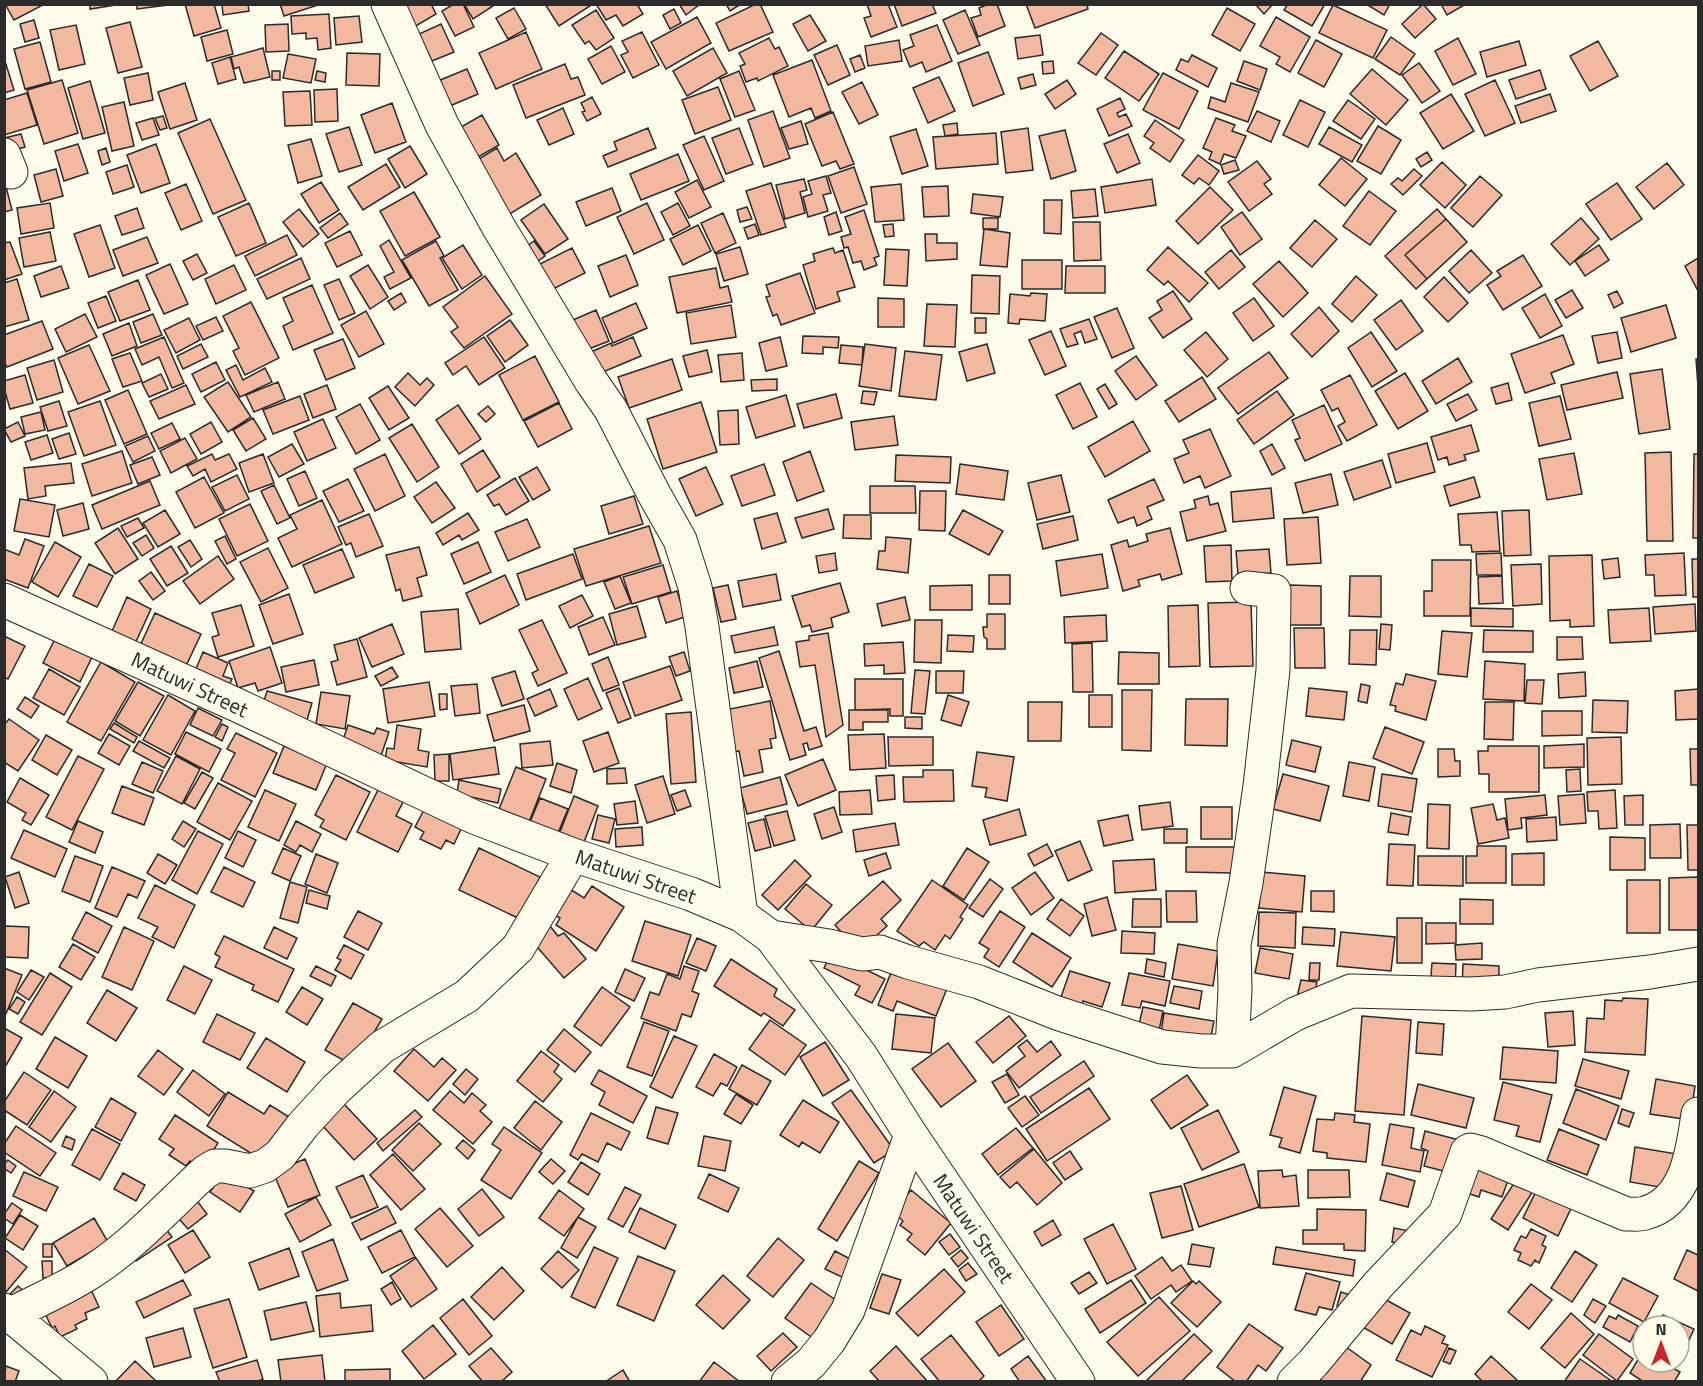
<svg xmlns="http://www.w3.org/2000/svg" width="1703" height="1386" font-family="'Titillium Web',sans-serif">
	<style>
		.building { fill: #f2b8a0; stroke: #2b2b2b; stroke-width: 1.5 }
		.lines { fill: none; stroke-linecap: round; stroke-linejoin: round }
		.minor-casing { stroke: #2b2b2b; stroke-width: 35 }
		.minor { stroke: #fdfbea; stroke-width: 33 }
		.labels { text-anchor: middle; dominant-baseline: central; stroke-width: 4.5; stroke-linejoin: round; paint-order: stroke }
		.street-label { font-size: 21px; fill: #2b2b2b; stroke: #fdfbea }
	</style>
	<rect width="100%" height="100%" fill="#fdfbea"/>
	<!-- building -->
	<path class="building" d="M 5,4 L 40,4 L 41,6 L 14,20 Z
		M 90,4 L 122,4 L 90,9 Z
		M 137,4 L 168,4 L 168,5 L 137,9 Z
		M 185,4 L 214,4 L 221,28 L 194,36 Z
		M 222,4 L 248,4 L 249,11 L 223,15 Z
		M 280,4 L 321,4 L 284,16 Z
		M 401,4 L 431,4 L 436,14 L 414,27 Z
		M 454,4 L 463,4 L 474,27 L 455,36 L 442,11 Z
		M 464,4 L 496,4 L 473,19 Z
		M 545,4 L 593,4 L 559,26 Z
		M 596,4 L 637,4 L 643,14 L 623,26 L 616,15 L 606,20 Z
		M 679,4 L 700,4 L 686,15 Z
		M 726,4 L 741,4 L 730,11 Z
		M 756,4 L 760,4 L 773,32 L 729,51 L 716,23 Z
		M 867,4 L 888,4 L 897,27 L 871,37 L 864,18 L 871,16 Z
		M 894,4 L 932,4 L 936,13 L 902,26 Z
		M 989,4 L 997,4 L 1005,26 L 978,37 L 971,18 L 981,15 L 979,8 Z
		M 1026,4 L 1087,4 L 1088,9 L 1035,28 Z
		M 1255,4 L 1273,4 L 1264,14 Z
		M 1288,4 L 1325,4 L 1312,26 L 1284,10 Z
		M 1366,4 L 1390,4 L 1384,15 Z
		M 1423,4 L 1436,19 L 1415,38 L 1402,24 Z
		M 1441,4 L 1466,4 L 1447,15 Z
		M 1333,5 L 1387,30 L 1373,58 L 1319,33 Z
		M 514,8 L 526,29 L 508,39 L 496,18 Z
		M 1227,8 L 1255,24 L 1240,51 L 1212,35 Z
		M 674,9 L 681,23 L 670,29 L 663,15 Z
		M 596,10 L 614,38 L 596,50 L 589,41 L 585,44 L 572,25 Z
		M 965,10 L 980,45 L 958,54 L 943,20 Z
		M 329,14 L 331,48 L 318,50 L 317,38 L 306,39 L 306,33 L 292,34 L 291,16 Z
		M 810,15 L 826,41 L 808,51 L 793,24 Z
		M 359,16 L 362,42 L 336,45 L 334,18 Z
		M 697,17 L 711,43 L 666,69 L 651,42 Z
		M 1276,17 L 1310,37 L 1290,72 L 1276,64 L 1280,57 L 1260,46 Z
		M 34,20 L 39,38 L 25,42 L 20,24 Z
		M 130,22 L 142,67 L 118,73 L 106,28 Z
		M 288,24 L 289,51 L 266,52 L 265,25 Z
		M 441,24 L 454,52 L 432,61 L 419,34 Z
		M 76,25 L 85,64 L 59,70 L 50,30 Z
		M 937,25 L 952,61 L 926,72 L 922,62 L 910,67 L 903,50 L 914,46 L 910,35 Z
		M 227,30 L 233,54 L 207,61 L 201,37 Z
		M 526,32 L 542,69 L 496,89 L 479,53 Z
		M 642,32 L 659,65 L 633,78 L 621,55 L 628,52 L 622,41 Z
		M 1101,33 L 1118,45 L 1096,75 L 1078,63 Z
		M 1040,35 L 1043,55 L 1018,59 L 1015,38 Z
		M 1391,37 L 1415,54 L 1400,75 L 1375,59 Z
		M 769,38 L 775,49 L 779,47 L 788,66 L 758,81 L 757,78 L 746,82 L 740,66 L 745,64 L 739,53 Z
		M 1458,38 L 1476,74 L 1453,85 L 1435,51 Z
		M 899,40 L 902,61 L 868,66 L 865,46 Z
		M 1316,40 L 1342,54 L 1324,87 L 1298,73 Z
		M 1519,41 L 1526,65 L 1487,77 L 1480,52 Z
		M 1598,41 L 1618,76 L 1590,91 L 1570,56 Z
		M 40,42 L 51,82 L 25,89 L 14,49 Z
		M 837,45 L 850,75 L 828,85 L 814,55 Z
		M 611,46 L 625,72 L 602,84 L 588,59 Z
		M 263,48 L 270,77 L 244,83 L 239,67 L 234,69 L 231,57 Z
		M 713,48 L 727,73 L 687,96 L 673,71 Z
		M 1124,51 L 1159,74 L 1139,101 L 1105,78 Z
		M 988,52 L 1004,94 L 973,106 L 958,63 Z
		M 347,53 L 380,54 L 379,86 L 346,85 Z
		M 288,54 L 316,59 L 311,83 L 283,78 Z
		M 860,55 L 865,68 L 855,72 L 850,59 Z
		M 1192,55 L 1217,68 L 1208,87 L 1176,70 L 1181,59 L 1188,62 Z
		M 230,57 L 236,79 L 218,84 L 212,63 Z
		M 4,58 L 14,90 L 4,93 Z
		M 812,60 L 831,111 L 815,118 L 811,108 L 789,117 L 773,75 Z
		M 1053,61 L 1054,73 L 1043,74 L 1042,62 Z
		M 1244,61 L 1267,69 L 1260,90 L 1237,81 Z
		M 1419,63 L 1440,91 L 1422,103 L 1402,75 Z
		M 565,64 L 571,79 L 578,77 L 585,95 L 526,118 L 513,85 Z
		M 467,69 L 478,94 L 445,108 L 433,83 Z
		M 1372,69 L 1408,100 L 1386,125 L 1350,94 Z
		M 1540,70 L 1546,89 L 1516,99 L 1509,80 Z
		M 272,71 L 280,71 L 280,80 L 272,80 Z
		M 317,71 L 326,73 L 325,82 L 315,80 Z
		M 739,71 L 755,110 L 735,117 L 720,79 Z
		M 148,73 L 153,100 L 130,105 L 124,78 Z
		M 1163,73 L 1198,91 L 1179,129 L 1143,110 Z
		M 1033,74 L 1036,85 L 1021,89 L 1018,78 Z
		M 939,77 L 955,111 L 928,123 L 913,88 Z
		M 62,80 L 78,133 L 44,144 L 27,90 Z
		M 1067,80 L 1076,94 L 1055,109 L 1045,94 Z
		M 1495,80 L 1515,123 L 1485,136 L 1465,94 Z
		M 90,81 L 105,133 L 83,139 L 68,88 Z
		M 862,82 L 878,115 L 859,124 L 842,92 Z
		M 185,83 L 197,120 L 170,129 L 158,92 Z
		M 1231,83 L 1259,92 L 1248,122 L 1208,108 L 1211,97 L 1225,102 Z
		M 718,87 L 731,120 L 695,134 L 682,100 Z
		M 337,89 L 338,121 L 315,122 L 314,90 Z
		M 310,91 L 312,125 L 285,126 L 283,92 Z
		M 27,93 L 37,125 L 4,135 L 4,100 Z
		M 1451,94 L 1474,131 L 1443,149 L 1420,113 Z
		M 1550,94 L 1556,111 L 1521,123 L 1515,106 Z
		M 592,97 L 601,114 L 587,121 L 582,112 L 585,111 L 581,103 Z
		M 1120,98 L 1125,109 L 1117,113 L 1119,117 L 1126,114 L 1132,126 L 1109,136 L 1097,109 Z
		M 1300,100 L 1325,112 L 1308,147 L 1283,135 Z
		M 1348,100 L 1375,119 L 1361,139 L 1333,121 Z
		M 124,102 L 134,146 L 112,151 L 102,107 Z
		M 392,103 L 406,142 L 375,153 L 361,115 Z
		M 563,108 L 574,134 L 549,145 L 537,120 Z
		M 773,111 L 790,158 L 764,167 L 748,120 Z
		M 1257,111 L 1280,121 L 1271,142 L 1247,131 Z
		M 833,112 L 854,164 L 840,169 L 836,161 L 822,166 L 805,124 Z
		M 482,115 L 499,145 L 466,164 L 449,134 Z
		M 163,116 L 167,128 L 160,130 L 155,118 Z
		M 153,118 L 159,135 L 142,140 L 136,123 Z
		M 1216,118 L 1235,125 L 1232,131 L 1246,136 L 1236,158 L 1224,154 L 1220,164 L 1209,159 L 1212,152 L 1203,148 Z
		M 210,119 L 246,200 L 213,214 L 178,133 Z
		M 1155,120 L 1184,140 L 1170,162 L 1150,148 L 1154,143 L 1144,136 Z
		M 801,121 L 808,144 L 789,149 L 781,128 Z
		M 957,123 L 958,134 L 945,136 L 943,125 Z
		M 1378,126 L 1401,140 L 1381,174 L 1357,161 Z
		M 349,127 L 362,165 L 339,172 L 326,134 Z
		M 1329,127 L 1362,145 L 1352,162 L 1319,144 Z
		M 648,128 L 656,148 L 608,167 L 603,156 L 617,150 L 614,142 Z
		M 739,128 L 753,164 L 726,174 L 712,138 Z
		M 1028,128 L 1033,170 L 1006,173 L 1001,132 Z
		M 916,129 L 928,166 L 902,174 L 890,137 Z
		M 1065,130 L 1076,171 L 1051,179 L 1039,136 Z
		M 996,133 L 998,164 L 936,169 L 933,137 Z
		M 21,134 L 25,147 L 7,152 L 4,138 Z
		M 1128,134 L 1140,163 L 1117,173 L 1104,144 Z
		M 704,136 L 724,181 L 704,190 L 683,145 Z
		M 311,139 L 322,176 L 298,183 L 288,145 Z
		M 78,144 L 88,173 L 64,181 L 55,151 Z
		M 156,144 L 170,183 L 141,193 L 127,155 Z
		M 410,146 L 427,174 L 405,188 L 388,159 Z
		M 106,148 L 110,162 L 102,165 L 98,151 Z
		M 497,148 L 504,161 L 516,153 L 541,195 L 501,219 L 469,165 Z
		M 1427,152 L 1432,160 L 1421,167 L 1416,159 Z
		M 678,154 L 689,181 L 641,200 L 630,174 Z
		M 1198,155 L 1219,171 L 1209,185 L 1199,178 L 1194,184 L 1182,175 Z
		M 1341,158 L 1367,179 L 1345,206 L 1319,185 Z
		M 1235,160 L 1239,170 L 1224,174 L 1221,165 Z
		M 1257,161 L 1271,179 L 1264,184 L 1272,194 L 1249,211 L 1228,182 Z
		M 1442,162 L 1466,185 L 1445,208 L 1420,185 Z
		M 1667,163 L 1684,185 L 1654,209 L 1636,187 Z
		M 386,164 L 400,187 L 363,210 L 348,187 Z
		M 127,165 L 134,187 L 113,194 L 106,172 Z
		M 854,167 L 867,204 L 841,213 L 828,176 Z
		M 56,169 L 63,196 L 41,202 L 34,175 Z
		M 1414,169 L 1422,176 L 1403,195 L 1391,184 L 1398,178 L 1402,181 Z
		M 826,176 L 831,193 L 823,195 L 828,211 L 808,217 L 803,197 L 812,194 L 808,181 Z
		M 1480,176 L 1502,195 L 1473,227 L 1451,208 Z
		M 804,179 L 807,190 L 800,192 L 805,213 L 785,219 L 776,185 Z
		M 1152,179 L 1156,205 L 1105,213 L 1101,187 Z
		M 697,180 L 711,207 L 689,218 L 675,192 Z
		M 321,182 L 339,210 L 319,223 L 301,194 Z
		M 5,183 L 12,210 L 4,212 Z
		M 771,183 L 786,227 L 761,235 L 746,191 Z
		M 1617,183 L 1642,219 L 1611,240 L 1586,204 Z
		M 186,184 L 202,221 L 181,230 L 165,193 Z
		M 901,184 L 904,220 L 875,222 L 871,187 Z
		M 948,186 L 949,216 L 924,217 L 922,187 Z
		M 1210,187 L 1233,210 L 1198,244 L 1176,221 Z
		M 612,188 L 621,211 L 586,226 L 576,202 Z
		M 1095,189 L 1098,216 L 1073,218 L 1071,191 Z
		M 1369,191 L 1396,211 L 1370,245 L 1343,226 Z
		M 414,192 L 440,237 L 405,256 L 380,211 Z
		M 973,194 L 1003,197 L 1000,217 L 971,213 Z
		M 1044,200 L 1062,200 L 1061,234 L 1044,233 Z
		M 50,203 L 54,228 L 21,234 L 17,208 Z
		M 249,203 L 266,243 L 236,256 L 218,217 Z
		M 647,203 L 664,240 L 634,254 L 617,217 Z
		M 678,203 L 690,226 L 673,235 L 661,212 Z
		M 544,204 L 568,239 L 545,254 L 521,220 Z
		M 747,207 L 752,219 L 740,222 L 737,210 Z
		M 137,208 L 144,228 L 122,235 L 115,216 Z
		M 299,209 L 319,234 L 303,247 L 283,222 Z
		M 1437,209 L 1467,242 L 1416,289 L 1385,256 Z
		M 864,210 L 879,256 L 874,258 L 877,265 L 864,270 L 861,261 L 853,263 L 848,247 L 844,248 L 841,237 L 851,234 L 845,217 Z
		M 836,212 L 842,231 L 829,235 L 824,217 Z
		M 1242,212 L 1262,239 L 1240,255 L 1221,227 Z
		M 340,213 L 348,224 L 328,238 L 320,228 Z
		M 723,213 L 736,243 L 715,253 L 701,223 Z
		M 983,218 L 998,218 L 998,229 L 983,229 Z
		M 1581,218 L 1599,239 L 1570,265 L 1551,244 Z
		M 1446,219 L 1467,242 L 1427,279 L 1405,255 Z
		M 1315,220 L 1337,239 L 1312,267 L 1290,248 Z
		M 1073,222 L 1100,222 L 1101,260 L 1074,261 Z
		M 755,224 L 759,235 L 748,239 L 744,228 Z
		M 893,224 L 894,236 L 885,237 L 883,225 Z
		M 100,225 L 115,268 L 89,277 L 74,234 Z
		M 698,225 L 711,251 L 683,265 L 670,239 Z
		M 984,229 L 1010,233 L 1007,267 L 980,265 Z
		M 350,231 L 362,255 L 337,267 L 325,243 Z
		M 50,232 L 56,261 L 24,267 L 19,238 Z
		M 925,234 L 937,234 L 937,243 L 957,243 L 957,259 L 926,261 Z
		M 287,235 L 297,255 L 255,276 L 245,256 Z
		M 147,237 L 158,263 L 123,276 L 113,250 Z
		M 389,240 L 411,278 L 390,289 L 384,277 L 394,272 L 380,246 Z
		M 436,241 L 444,256 L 440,258 L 458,290 L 429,306 L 402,260 Z
		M 534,241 L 545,256 L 529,267 L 519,252 Z
		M 10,242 L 22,274 L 4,280 L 4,243 Z
		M 463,245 L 482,275 L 462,289 L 442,258 Z
		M 1599,245 L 1609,260 L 1585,276 L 1575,261 Z
		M 740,247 L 748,274 L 724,281 L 716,254 Z
		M 1168,247 L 1208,283 L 1189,302 L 1168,281 L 1164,285 L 1147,270 Z
		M 572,248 L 585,273 L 545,293 L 532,268 Z
		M 833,248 L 835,253 L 843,250 L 855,287 L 837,292 L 840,301 L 816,309 L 803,265 L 815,261 L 813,254 Z
		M 886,249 L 909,250 L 907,286 L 884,285 Z
		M 1231,250 L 1245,267 L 1219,289 L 1205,272 Z
		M 1471,250 L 1492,273 L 1469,293 L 1449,271 Z
		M 197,254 L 207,273 L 193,280 L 183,261 Z
		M 626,255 L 638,285 L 610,297 L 598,266 Z
		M 1523,255 L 1542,286 L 1503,310 L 1487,285 L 1501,276 L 1497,271 Z
		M 301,258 L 310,279 L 267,299 L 257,279 Z
		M 1698,258 L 1698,291 L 1685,266 Z
		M 1022,260 L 1062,260 L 1062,289 L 1022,289 Z
		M 1279,261 L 1308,293 L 1283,317 L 1253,284 Z
		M 170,264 L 188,304 L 164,314 L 146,275 Z
		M 234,265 L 246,290 L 216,304 L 205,279 Z
		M 368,265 L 388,297 L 370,309 L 350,276 Z
		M 61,266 L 69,288 L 41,297 L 34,276 Z
		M 1066,266 L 1105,266 L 1105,293 L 1065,293 Z
		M 716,268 L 720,288 L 728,286 L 732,302 L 677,313 L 669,277 Z
		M 800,273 L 815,313 L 781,325 L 777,314 L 773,316 L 766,297 L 770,296 L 766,285 Z
		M 972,275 L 1000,276 L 999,314 L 971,313 Z
		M 485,276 L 512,314 L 464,348 L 451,332 L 458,327 L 443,307 Z
		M 1356,276 L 1377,295 L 1352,322 L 1332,304 Z
		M 1444,277 L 1468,303 L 1448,322 L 1424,297 Z
		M 17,279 L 29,320 L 4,327 L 4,283 Z
		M 339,279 L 355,313 L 339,320 L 324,285 Z
		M 138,280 L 150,310 L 120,321 L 108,292 Z
		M 312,285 L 333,333 L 293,350 L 283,326 L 293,321 L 283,298 Z
		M 1572,290 L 1583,308 L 1566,318 L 1555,300 Z
		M 1173,291 L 1192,319 L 1163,338 L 1149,318 L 1162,310 L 1157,301 Z
		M 1617,291 L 1623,303 L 1614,308 L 1608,295 Z
		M 401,293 L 406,302 L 394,310 L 388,301 Z
		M 1031,293 L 1047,294 L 1045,321 L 1020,319 L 1019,324 L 1008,323 L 1010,294 L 1030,296 Z
		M 1545,294 L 1562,326 L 1540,338 L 1522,308 Z
		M 106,296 L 116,321 L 98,328 L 88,303 Z
		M 878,298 L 904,299 L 904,327 L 878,327 Z
		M 1254,298 L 1274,326 L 1253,341 L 1233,313 Z
		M 1401,300 L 1423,331 L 1396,350 L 1374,320 Z
		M 251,302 L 279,358 L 245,375 L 233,351 L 239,348 L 223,316 Z
		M 636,303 L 647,328 L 613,343 L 602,318 Z
		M 927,304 L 957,305 L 955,347 L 924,346 Z
		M 731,305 L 736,337 L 691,344 L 686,313 Z
		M 1666,305 L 1676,338 L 1631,352 L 1621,318 Z
		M 1319,307 L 1339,331 L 1312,357 L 1291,334 Z
		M 1117,308 L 1134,348 L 1112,358 L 1094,317 Z
		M 596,310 L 609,341 L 586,350 L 573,320 Z
		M 366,311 L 384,344 L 359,357 L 341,325 Z
		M 85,314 L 97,337 L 66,352 L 55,329 Z
		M 153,314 L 162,335 L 141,343 L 133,322 Z
		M 216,317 L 223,331 L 203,340 L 196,326 Z
		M 189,318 L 200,340 L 176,353 L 164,330 Z
		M 975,318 L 986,318 L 986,333 L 975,333 Z
		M 1089,319 L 1097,339 L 1085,343 L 1081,331 L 1074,334 L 1078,344 L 1067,347 L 1060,329 Z
		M 510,320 L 528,345 L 505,362 L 487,336 Z
		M 42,321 L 53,349 L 7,367 L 4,361 L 4,335 Z
		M 129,323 L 137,346 L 112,356 L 103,334 Z
		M 1051,331 L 1066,366 L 1045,375 L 1029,340 Z
		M 1206,332 L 1228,359 L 1207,377 L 1184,350 Z
		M 1371,332 L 1397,371 L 1372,387 L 1348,348 Z
		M 1617,332 L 1622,358 L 1598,363 L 1592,336 Z
		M 1563,335 L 1574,364 L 1551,373 L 1555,383 L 1525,393 L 1511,354 Z
		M 803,336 L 839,337 L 838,348 L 823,347 L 823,354 L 802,353 Z
		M 164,337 L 184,383 L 172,388 L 159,357 L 142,365 L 135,349 Z
		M 484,337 L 505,368 L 479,385 L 466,366 L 453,375 L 445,363 Z
		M 633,337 L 641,356 L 598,374 L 589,353 L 611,343 L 612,346 Z
		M 780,337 L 787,366 L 766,371 L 759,343 Z
		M 343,339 L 355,368 L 326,380 L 314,350 Z
		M 201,344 L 208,357 L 183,369 L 177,356 Z
		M 865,344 L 896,348 L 891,391 L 859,386 Z
		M 987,344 L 995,373 L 967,381 L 959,352 Z
		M 89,345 L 110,391 L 78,404 L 58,358 Z
		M 841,345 L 863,347 L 862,365 L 839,363 Z
		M 707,350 L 712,372 L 689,377 L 683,356 Z
		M 905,351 L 942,355 L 936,400 L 899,396 Z
		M 1269,352 L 1288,378 L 1238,414 L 1218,388 Z
		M 130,353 L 142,381 L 123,387 L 112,359 Z
		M 742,353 L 744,380 L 721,382 L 718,355 Z
		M 535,356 L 559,402 L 523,420 L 499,375 Z
		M 1136,356 L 1157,385 L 1136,400 L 1115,371 Z
		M 1458,358 L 1472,382 L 1436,404 L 1422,381 Z
		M 672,359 L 682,390 L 629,408 L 618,377 Z
		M 1696,359 L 1698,359 L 1698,387 Z
		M 54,360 L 63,392 L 37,400 L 27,368 Z
		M 216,362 L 225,380 L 201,392 L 192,374 Z
		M 236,365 L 243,380 L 265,368 L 272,382 L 240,397 L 226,370 Z
		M 1662,369 L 1670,429 L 1639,434 L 1630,374 Z
		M 1617,372 L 1623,398 L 1567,410 L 1561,385 Z
		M 408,373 L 420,385 L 427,378 L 434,385 L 415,406 L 395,387 Z
		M 1405,373 L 1428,411 L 1398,429 L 1375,391 Z
		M 161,374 L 168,389 L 149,397 L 142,383 Z
		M 25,375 L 33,403 L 10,409 L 4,388 L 4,381 Z
		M 1350,375 L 1377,425 L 1347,441 L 1338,426 L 1345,422 L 1338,408 L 1332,411 L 1321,390 Z
		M 1202,377 L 1216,399 L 1179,422 L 1165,401 Z
		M 777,379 L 777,390 L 752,391 L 751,380 Z
		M 228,382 L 251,417 L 228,432 L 204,397 Z
		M 278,382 L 285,399 L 254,412 L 246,395 Z
		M 1080,383 L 1097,417 L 1073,429 L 1056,395 Z
		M 1508,383 L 1512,400 L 1496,404 L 1491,388 Z
		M 1105,384 L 1117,404 L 1109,409 L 1097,389 Z
		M 186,385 L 195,404 L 159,419 L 150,401 Z
		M 327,385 L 336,409 L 313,418 L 304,394 Z
		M 388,386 L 409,418 L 389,430 L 369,398 Z
		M 128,390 L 147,434 L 124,444 L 105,400 Z
		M 863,391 L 877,392 L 874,405 L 861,403 Z
		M 1277,391 L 1294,415 L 1254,444 L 1237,420 Z
		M 836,394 L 842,418 L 804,428 L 797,404 Z
		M 1468,394 L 1477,410 L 1456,421 L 1447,404 Z
		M 786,395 L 795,426 L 756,438 L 746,407 Z
		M 300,396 L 309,420 L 273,434 L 263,410 Z
		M 1560,396 L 1571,439 L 1539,446 L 1529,403 Z
		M 59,401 L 67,426 L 48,431 L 40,407 Z
		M 100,401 L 116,445 L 84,456 L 68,412 Z
		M 701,402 L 717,452 L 663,469 L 647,419 Z
		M 559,403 L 572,429 L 538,447 L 524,421 Z
		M 360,404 L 380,440 L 356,454 L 336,417 Z
		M 458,405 L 481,439 L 459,454 L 436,420 Z
		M 1324,405 L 1342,444 L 1305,461 L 1295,440 L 1300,438 L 1292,420 Z
		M 488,406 L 495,414 L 486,422 L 478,414 Z
		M 738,410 L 739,444 L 720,445 L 718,411 Z
		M 41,412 L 45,430 L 25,434 L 21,417 Z
		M 894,416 L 898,445 L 855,450 L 851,422 Z
		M 253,418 L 266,439 L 246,451 L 233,430 Z
		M 323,419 L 336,448 L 307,461 L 294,432 Z
		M 1133,421 L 1150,451 L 1105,477 L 1088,447 Z
		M 18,422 L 25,436 L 11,442 L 4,429 Z
		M 211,422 L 222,442 L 201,454 L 190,434 Z
		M 172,423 L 180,439 L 159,449 L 151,433 Z
		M 412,424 L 439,467 L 417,482 L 389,438 Z
		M 1471,425 L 1479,451 L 1464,455 L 1466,460 L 1449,465 L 1447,457 L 1438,460 L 1431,437 Z
		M 1210,429 L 1231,476 L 1205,488 L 1200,476 L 1184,483 L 1174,459 L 1189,453 L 1183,440 Z
		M 69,433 L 76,454 L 59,459 L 52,439 Z
		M 47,435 L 53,453 L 31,460 L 25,442 Z
		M 148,436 L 155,451 L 133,462 L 125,446 Z
		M 185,438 L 197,459 L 171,473 L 160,451 Z
		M 1427,443 L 1435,472 L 1396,483 L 1388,454 Z
		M 292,444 L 304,464 L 279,477 L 268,457 Z
		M 1272,444 L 1285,468 L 1272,475 L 1260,451 Z
		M 483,450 L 500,477 L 477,492 L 461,464 Z
		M 122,451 L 132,483 L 92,496 L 82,464 Z
		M 810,451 L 824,491 L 797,501 L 783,462 Z
		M 1671,452 L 1673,541 L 1647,541 L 1645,453 Z
		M 1574,453 L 1582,494 L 1547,500 L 1539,459 Z
		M 212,454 L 215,460 L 229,454 L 237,469 L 211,482 L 205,469 L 193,476 L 187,466 Z
		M 263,454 L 274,483 L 249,492 L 239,463 Z
		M 385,454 L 405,496 L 375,511 L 354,469 Z
		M 1694,454 L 1698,454 L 1698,538 L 1693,538 Z
		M 896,455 L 951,457 L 950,483 L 895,481 Z
		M 152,457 L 160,475 L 138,484 L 130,465 Z
		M 1382,460 L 1391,487 L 1354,500 L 1344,472 Z
		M 71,463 L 74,483 L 45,486 L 46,496 L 28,499 L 24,468 Z
		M 764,464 L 775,495 L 742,506 L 731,476 Z
		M 960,464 L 1008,471 L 1004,500 L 956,494 Z
		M 537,467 L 550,490 L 533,500 L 519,477 Z
		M 706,467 L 723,504 L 696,516 L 679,479 Z
		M 305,471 L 317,498 L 299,506 L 287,479 Z
		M 1331,474 L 1338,505 L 1303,513 L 1295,483 Z
		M 237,475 L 249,499 L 225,511 L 212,487 Z
		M 1061,475 L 1070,512 L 1037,520 L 1028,483 Z
		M 204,477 L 224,513 L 195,528 L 176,492 Z
		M 1474,477 L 1480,497 L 1450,506 L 1444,486 Z
		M 515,478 L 529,501 L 506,515 L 499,504 L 494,506 L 487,495 Z
		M 348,479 L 364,511 L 339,522 L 323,491 Z
		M 1154,479 L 1164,500 L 1147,507 L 1152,519 L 1137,526 L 1134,517 L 1118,523 L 1108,500 Z
		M 150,481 L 160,505 L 102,529 L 92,505 Z
		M 436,482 L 455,508 L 432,523 L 414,497 Z
		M 274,485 L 290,518 L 277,524 L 261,491 Z
		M 870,486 L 915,486 L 916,513 L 870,513 Z
		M 1271,488 L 1274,518 L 1233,522 L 1231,492 Z
		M 920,491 L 946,491 L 945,531 L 919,530 Z
		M 634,496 L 643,524 L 609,534 L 601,506 Z
		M 1208,496 L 1210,505 L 1218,503 L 1226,531 L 1187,541 L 1180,512 L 1196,508 L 1194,500 Z
		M 20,499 L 55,505 L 49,537 L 14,531 Z
		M 322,500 L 342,544 L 292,567 L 278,538 L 297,529 L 290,515 Z
		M 83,503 L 89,529 L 63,536 L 57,510 Z
		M 250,504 L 268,541 L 237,556 L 219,519 Z
		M 828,509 L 834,529 L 802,538 L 795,518 Z
		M 165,510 L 180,534 L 158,547 L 143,523 Z
		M 963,510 L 1003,531 L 989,555 L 949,534 Z
		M 1529,510 L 1531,555 L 1504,556 L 1502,511 Z
		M 1497,512 L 1500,551 L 1472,552 L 1471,545 L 1460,545 L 1458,514 Z
		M 468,513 L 479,530 L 462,540 L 459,535 L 443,545 L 436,533 Z
		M 777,513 L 786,542 L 762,549 L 754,519 Z
		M 369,514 L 383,546 L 356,557 L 351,543 L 346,545 L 338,527 Z
		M 844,515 L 871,515 L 871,539 L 843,538 Z
		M 1073,516 L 1078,540 L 1043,549 L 1037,524 Z
		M 1318,517 L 1321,563 L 1287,565 L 1284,519 Z
		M 138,518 L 144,528 L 127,537 L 121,526 Z
		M 527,519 L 540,547 L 508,561 L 495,532 Z
		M 649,526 L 661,563 L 586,586 L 574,549 Z
		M 118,528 L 138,559 L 115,574 L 95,543 Z
		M 1170,528 L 1182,574 L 1162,580 L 1160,574 L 1138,580 L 1140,586 L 1123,591 L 1111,545 L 1127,540 L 1129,547 L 1148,541 L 1146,534 Z
		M 146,535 L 154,548 L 142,556 L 133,543 Z
		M 225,536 L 236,559 L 227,564 L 215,541 Z
		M 886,537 L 911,539 L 908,573 L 877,569 L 879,551 L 885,551 Z
		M 25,539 L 44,546 L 28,588 L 4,579 L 4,549 L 19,555 Z
		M 190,540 L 202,559 L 191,567 L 178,547 Z
		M 55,542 L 81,557 L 58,597 L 32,582 Z
		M 478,542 L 491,572 L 464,584 L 451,554 Z
		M 1231,545 L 1232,581 L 1206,582 L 1204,546 Z
		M 171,546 L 188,573 L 167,586 L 150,559 Z
		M 419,547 L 427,575 L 417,578 L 422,596 L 403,601 L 400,589 L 396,591 L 386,555 Z
		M 268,548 L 288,588 L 261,602 L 240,562 Z
		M 342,549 L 354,577 L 315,593 L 303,565 Z
		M 1269,549 L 1271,573 L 1238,575 L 1236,551 Z
		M 835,553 L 837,570 L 819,573 L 816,556 Z
		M 1501,553 L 1502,575 L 1477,575 L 1476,554 Z
		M 1684,553 L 1686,595 L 1655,596 L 1654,575 L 1646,575 L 1645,555 Z
		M 573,554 L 582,579 L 526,600 L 517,574 Z
		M 1102,554 L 1108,588 L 1061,596 L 1056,561 Z
		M 1592,555 L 1594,626 L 1570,627 L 1570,620 L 1550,621 L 1549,556 Z
		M 218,556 L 234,579 L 200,604 L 183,581 Z
		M 1618,558 L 1620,577 L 1604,579 L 1602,560 Z
		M 1692,559 L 1698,559 L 1698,597 L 1693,597 Z
		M 1432,560 L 1471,560 L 1470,616 L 1424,616 L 1424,591 L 1432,591 Z
		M 89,564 L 113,576 L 97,607 L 73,596 Z
		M 1541,564 L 1542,604 L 1513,606 L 1511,565 Z
		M 663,565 L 671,592 L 632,604 L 623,577 Z
		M 151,572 L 165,591 L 153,600 L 139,581 Z
		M 776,574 L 781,600 L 743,607 L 738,581 Z
		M 505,575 L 519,605 L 480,624 L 466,593 Z
		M 989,575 L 1010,575 L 1010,604 L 989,604 Z
		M 620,576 L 631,603 L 615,609 L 604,582 Z
		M 1350,576 L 1381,576 L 1381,617 L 1349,616 Z
		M 1502,576 L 1503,603 L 1479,604 L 1478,577 Z
		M 840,583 L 849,612 L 831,618 L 833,627 L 812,632 L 810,625 L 802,627 L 792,596 Z
		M 728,585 L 736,619 L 721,622 L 713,588 Z
		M 972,585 L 972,610 L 930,610 L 930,586 Z
		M 1290,585 L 1321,586 L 1321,625 L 1290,625 Z
		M 677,591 L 685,617 L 666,623 L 658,597 Z
		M 289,594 L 303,634 L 273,644 L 259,605 Z
		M 582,595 L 593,616 L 570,628 L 559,606 Z
		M 127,597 L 151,609 L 133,648 L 109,638 Z
		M 905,597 L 910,620 L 882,626 L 877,604 Z
		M 1251,602 L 1253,666 L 1210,667 L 1208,603 Z
		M 1695,604 L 1696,631 L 1655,634 L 1653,607 Z
		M 241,605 L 254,646 L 218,657 L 212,637 L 219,635 L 212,613 Z
		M 1198,605 L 1200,666 L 1169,667 L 1168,606 Z
		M 637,606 L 646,637 L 617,645 L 609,614 Z
		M 1471,608 L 1513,609 L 1513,627 L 1471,626 Z
		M 1649,608 L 1651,641 L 1610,643 L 1608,610 Z
		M 458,609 L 461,649 L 425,652 L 421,612 Z
		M 155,613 L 201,634 L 185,668 L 140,646 Z
		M 987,614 L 1005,614 L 1005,649 L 987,649 L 987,639 L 984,637 L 983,627 L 987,627 Z
		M 1106,615 L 1107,641 L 1065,643 L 1064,617 Z
		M 603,617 L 615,645 L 589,655 L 578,627 Z
		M 542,620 L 567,673 L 538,686 L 532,673 L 538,670 L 519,630 Z
		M 915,620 L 942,620 L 941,663 L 914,662 Z
		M 392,624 L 404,654 L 372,667 L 359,638 Z
		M 1381,624 L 1392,625 L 1390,650 L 1379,649 Z
		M 774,627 L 778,645 L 735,653 L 731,636 Z
		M 1294,628 L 1324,628 L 1325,668 L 1295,668 Z
		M 1350,630 L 1377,630 L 1376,665 L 1349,664 Z
		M 1484,630 L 1533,631 L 1533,652 L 1483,652 Z
		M 1442,631 L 1472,633 L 1467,677 L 1438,674 Z
		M 828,633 L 843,725 L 826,737 L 815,665 L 800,667 L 796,642 L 809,640 L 809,636 Z
		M 948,635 L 974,636 L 973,652 L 947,651 Z
		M 4,636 L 25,646 L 8,679 L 4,677 Z
		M 56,637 L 93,655 L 80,682 L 43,663 Z
		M 1557,637 L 1582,637 L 1583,659 L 1557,660 Z
		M 357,639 L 367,677 L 337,685 L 331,662 L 338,660 L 334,645 Z
		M 903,642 L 905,673 L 884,674 L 884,665 L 865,666 L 864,644 Z
		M 1092,643 L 1093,692 L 1073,692 L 1072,644 Z
		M 270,647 L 282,683 L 258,691 L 255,683 L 238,688 L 229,661 Z
		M 779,651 L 804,731 L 816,727 L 822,746 L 809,750 L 807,743 L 803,744 L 806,755 L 790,760 L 759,658 Z
		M 203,652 L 228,663 L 223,676 L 232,679 L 227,690 L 193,676 Z
		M 684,652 L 690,671 L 676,676 L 669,657 Z
		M 1119,652 L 1159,653 L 1159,684 L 1118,684 Z
		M 608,657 L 619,685 L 603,691 L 592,664 Z
		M 314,660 L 319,685 L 286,692 L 281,667 Z
		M 757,661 L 763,687 L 734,693 L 729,668 Z
		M 1485,661 L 1525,664 L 1524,701 L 1483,699 Z
		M 101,662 L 135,682 L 101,741 L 67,722 Z
		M 670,666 L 682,700 L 635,716 L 623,682 Z
		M 392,667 L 398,677 L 381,686 L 375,676 Z
		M 49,669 L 80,687 L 64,715 L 33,698 Z
		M 915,670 L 930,671 L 925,714 L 911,713 Z
		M 515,671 L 524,699 L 502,706 L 492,678 Z
		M 936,671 L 964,671 L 963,693 L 936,693 Z
		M 1585,672 L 1586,696 L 1559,698 L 1558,674 Z
		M 1406,674 L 1436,681 L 1426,720 L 1395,711 L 1396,706 L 1390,705 L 1396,683 L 1403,685 Z
		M 588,678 L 602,709 L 578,720 L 564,689 Z
		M 855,679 L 903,679 L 903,716 L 890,716 L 890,709 L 855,710 Z
		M 1527,680 L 1544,680 L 1542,704 L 1525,703 Z
		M 138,682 L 164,696 L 140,736 L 115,721 Z
		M 429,682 L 435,716 L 388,723 L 383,689 Z
		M 477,684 L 480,713 L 455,716 L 451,686 Z
		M 1361,684 L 1370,686 L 1367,703 L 1358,701 Z
		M 619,688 L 631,718 L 618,723 L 606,693 Z
		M 1309,688 L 1347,692 L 1344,720 L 1306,716 Z
		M 550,689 L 557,706 L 535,716 L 527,699 Z
		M 1698,689 L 1698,719 L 1676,720 L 1675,691 Z
		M 1122,690 L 1152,690 L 1151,751 L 1122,750 Z
		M 267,691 L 312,703 L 307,720 L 262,708 Z
		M 321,692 L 350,696 L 345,729 L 316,724 Z
		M 439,694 L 447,694 L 447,709 L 440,710 Z
		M 168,695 L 195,711 L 171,755 L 143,740 Z
		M 948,695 L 969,702 L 961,726 L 941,720 Z
		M 1089,695 L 1112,695 L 1112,727 L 1089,727 Z
		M 25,697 L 39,706 L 31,718 L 17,709 Z
		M 1186,699 L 1228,699 L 1227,746 L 1185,745 Z
		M 1593,700 L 1628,701 L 1627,733 L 1592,732 Z
		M 770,701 L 776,738 L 770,739 L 772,748 L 759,750 L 763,772 L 744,776 L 739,751 L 732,752 L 725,710 Z
		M 1028,702 L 1062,702 L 1061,741 L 1028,741 Z
		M 1485,702 L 1514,702 L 1513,740 L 1484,739 Z
		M 524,705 L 530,731 L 494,741 L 487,715 Z
		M 198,708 L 222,720 L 213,736 L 190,725 Z
		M 849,710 L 888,710 L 888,722 L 863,722 L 863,730 L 849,730 Z
		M 1542,711 L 1582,711 L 1582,735 L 1542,736 Z
		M 691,712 L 696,782 L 671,784 L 666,714 Z
		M 905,717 L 922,717 L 922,729 L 905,728 Z
		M 9,719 L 39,740 L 18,771 L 4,762 L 4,725 Z
		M 114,723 L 137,737 L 134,743 L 110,729 Z
		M 222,724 L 228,727 L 222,741 L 215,737 Z
		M 348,725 L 374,734 L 377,728 L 389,732 L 381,756 L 342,743 Z
		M 397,725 L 421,729 L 418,750 L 429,752 L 427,767 L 385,760 L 387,748 L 394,749 Z
		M 1385,727 L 1424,742 L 1412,774 L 1373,758 Z
		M 186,732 L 221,749 L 209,772 L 175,754 Z
		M 608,732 L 619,763 L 594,772 L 583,741 Z
		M 236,733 L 277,753 L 255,797 L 221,780 L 235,753 L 227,749 Z
		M 109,734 L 130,746 L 119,765 L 98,753 Z
		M 884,734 L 886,768 L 850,770 L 848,735 Z
		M 46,735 L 72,750 L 57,775 L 32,760 Z
		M 888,737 L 933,737 L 933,765 L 889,766 Z
		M 1621,737 L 1622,784 L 1588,785 L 1587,738 Z
		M 1292,740 L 1321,747 L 1315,772 L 1286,765 Z
		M 139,741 L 170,758 L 164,768 L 133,751 Z
		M 550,741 L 553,765 L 522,768 L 520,744 Z
		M 1584,744 L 1584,767 L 1544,768 L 1544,746 Z
		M 284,746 L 327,763 L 316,790 L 273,773 Z
		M 1488,746 L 1539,746 L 1539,792 L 1489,792 L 1489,774 L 1479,774 L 1478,751 L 1488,751 Z
		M 495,747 L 499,774 L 453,780 L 450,754 Z
		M 1438,749 L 1454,749 L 1455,761 L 1460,761 L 1460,776 L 1438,777 Z
		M 1690,749 L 1698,749 L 1698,785 L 1691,785 Z
		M 977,752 L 1014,757 L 1007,801 L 985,797 L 987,788 L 972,786 Z
		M 449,754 L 449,781 L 435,781 L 434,755 Z
		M 78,756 L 104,769 L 72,830 L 46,817 Z
		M 176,756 L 200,769 L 182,804 L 157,791 Z
		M 823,759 L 836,790 L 798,806 L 785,775 Z
		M 142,762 L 163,771 L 153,793 L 132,784 Z
		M 1349,762 L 1375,767 L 1369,801 L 1343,796 Z
		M 557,763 L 577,770 L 571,793 L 550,786 Z
		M 516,767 L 546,779 L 529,822 L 499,809 Z
		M 625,768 L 627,783 L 607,784 L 607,769 Z
		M 1580,769 L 1581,791 L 1567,792 L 1566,770 Z
		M 923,770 L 953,770 L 954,801 L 904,802 L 903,777 L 923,777 Z
		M 202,772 L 213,778 L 195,809 L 184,803 Z
		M 1283,774 L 1329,786 L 1320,821 L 1273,809 Z
		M 1382,774 L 1417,779 L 1412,812 L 1378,806 Z
		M 336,775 L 370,792 L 346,840 L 320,827 L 324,820 L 315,815 Z
		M 894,775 L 895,799 L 878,801 L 876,776 Z
		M 663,776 L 675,814 L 647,823 L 635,785 Z
		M 780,777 L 787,804 L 747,814 L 740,788 Z
		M 20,778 L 49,795 L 31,825 L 22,820 L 26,813 L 7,802 Z
		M 459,780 L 501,789 L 498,803 L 457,794 Z
		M 218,783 L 252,801 L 230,840 L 197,822 Z
		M 122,786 L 154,798 L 144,825 L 112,813 Z
		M 379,788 L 404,800 L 396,816 L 412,824 L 398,852 L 357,832 Z
		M 265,790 L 296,804 L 279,841 L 248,827 Z
		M 685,790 L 691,806 L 677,811 L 671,795 Z
		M 870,790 L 872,814 L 840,815 L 839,792 Z
		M 1615,790 L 1617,828 L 1599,829 L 1598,811 L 1588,811 L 1587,792 Z
		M 1584,794 L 1586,823 L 1560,825 L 1558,796 Z
		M 1545,795 L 1547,815 L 1521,818 L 1522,828 L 1508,830 L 1505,799 Z
		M 1643,795 L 1643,825 L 1625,825 L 1624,796 Z
		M 574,796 L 598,806 L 584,842 L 560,832 Z
		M 540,798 L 568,809 L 558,833 L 530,822 Z
		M 635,801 L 638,823 L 617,825 L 614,804 Z
		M 1170,802 L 1173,826 L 1142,830 L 1139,806 Z
		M 1428,804 L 1450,805 L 1449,849 L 1427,848 Z
		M 1493,804 L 1497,820 L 1505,818 L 1509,838 L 1478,844 L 1471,808 Z
		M 834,807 L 842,832 L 822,839 L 814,814 Z
		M 1201,807 L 1232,807 L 1232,839 L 1201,839 Z
		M 425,808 L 462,827 L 454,844 L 446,840 L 441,849 L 420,839 L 424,832 L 415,827 Z
		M 1019,809 L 1026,835 L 990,845 L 983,820 Z
		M 787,811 L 795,840 L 774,846 L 765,816 Z
		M 1391,813 L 1411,817 L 1408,835 L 1388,832 Z
		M 598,815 L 615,819 L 609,843 L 592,839 Z
		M 1128,815 L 1133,840 L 1104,846 L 1098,821 Z
		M 1556,817 L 1557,840 L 1527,842 L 1526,819 Z
		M 764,819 L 771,847 L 755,851 L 748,823 Z
		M 78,821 L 103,832 L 95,853 L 69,842 Z
		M 183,821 L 196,829 L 184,847 L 172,839 Z
		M 296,821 L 321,834 L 312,852 L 300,845 L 296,852 L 284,845 Z
		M 895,823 L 899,845 L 856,852 L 853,830 Z
		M 1680,824 L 1681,858 L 1650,858 L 1650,825 Z
		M 1687,825 L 1698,825 L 1698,870 L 1688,870 Z
		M 642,827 L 643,845 L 616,847 L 615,829 Z
		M 1164,829 L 1187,829 L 1187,843 L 1164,843 Z
		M 24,830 L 67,849 L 55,877 L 11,858 Z
		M 198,831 L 223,844 L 197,894 L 172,880 Z
		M 238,831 L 256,840 L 243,867 L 225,858 Z
		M 1610,837 L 1645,838 L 1645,870 L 1610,870 Z
		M 1080,841 L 1092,870 L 1068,881 L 1055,851 Z
		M 1047,844 L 1053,856 L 1034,866 L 1028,854 Z
		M 1389,844 L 1415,845 L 1413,886 L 1387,885 Z
		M 1477,846 L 1506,846 L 1506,883 L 1466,883 L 1466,856 L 1477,856 Z
		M 1186,847 L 1241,847 L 1232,873 L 1186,872 Z
		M 283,848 L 301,856 L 290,881 L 272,873 Z
		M 479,848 L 540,877 L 520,919 L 459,890 Z
		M 967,848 L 989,862 L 964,900 L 943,886 Z
		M 886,853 L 891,868 L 869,876 L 864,860 Z
		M 1544,853 L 1544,885 L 1512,885 L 1512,854 Z
		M 158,854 L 177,865 L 165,884 L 147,873 Z
		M 316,854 L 338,863 L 327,893 L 305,884 Z
		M 75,856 L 103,866 L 90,902 L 62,891 Z
		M 1418,856 L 1463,856 L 1463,886 L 1418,885 Z
		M 1154,859 L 1156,890 L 1115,893 L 1113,861 Z
		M 795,860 L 811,876 L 778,910 L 762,895 Z
		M 112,867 L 145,881 L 137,898 L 128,894 L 117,917 L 95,908 Z
		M 224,867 L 255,882 L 243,907 L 211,892 Z
		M 19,872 L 29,903 L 15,908 L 5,877 Z
		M 1035,872 L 1054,898 L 1031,915 L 1012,888 Z
		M 1262,872 L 1305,876 L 1302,912 L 1259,908 Z
		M 1698,877 L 1698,930 L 1669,930 L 1669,878 Z
		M 990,879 L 1003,889 L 983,917 L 969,908 Z
		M 932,880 L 968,905 L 960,917 L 963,919 L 950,939 L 945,935 L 935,950 L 924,942 L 919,946 L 897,931 Z
		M 1627,880 L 1660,880 L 1660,933 L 1627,933 Z
		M 883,881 L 901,900 L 881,919 L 887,926 L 866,945 L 858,936 L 851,943 L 835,925 Z
		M 290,882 L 307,887 L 298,923 L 280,918 Z
		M 806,884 L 832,905 L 811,931 L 785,909 Z
		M 155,885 L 195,905 L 174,948 L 152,937 L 158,927 L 138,918 Z
		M 592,886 L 624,907 L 596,951 L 556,925 L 560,918 L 553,914 L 570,889 L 584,898 Z
		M 309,890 L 330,896 L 327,909 L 306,903 Z
		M 1166,891 L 1196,891 L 1197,922 L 1167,922 Z
		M 1311,891 L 1334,891 L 1334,912 L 1311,911 Z
		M 1107,897 L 1116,930 L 1092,936 L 1084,904 Z
		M 1061,899 L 1084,916 L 1070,936 L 1047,919 Z
		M 1133,899 L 1161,899 L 1161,927 L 1132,927 Z
		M 1460,899 L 1493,900 L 1493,924 L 1460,924 Z
		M 358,911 L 382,923 L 368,950 L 344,937 Z
		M 1000,911 L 1025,927 L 999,967 L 984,957 L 989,949 L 979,943 Z
		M 86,912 L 112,926 L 98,953 L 72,939 Z
		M 1259,912 L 1296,913 L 1295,948 L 1258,946 Z
		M 1397,918 L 1422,918 L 1422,963 L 1397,963 Z
		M 645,921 L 691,935 L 678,976 L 632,961 Z
		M 1426,923 L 1456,923 L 1456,943 L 1426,944 Z
		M 5,926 L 29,927 L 28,958 L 4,957 Z
		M 550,926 L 558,936 L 564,933 L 586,959 L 564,978 L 532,941 Z
		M 124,927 L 154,941 L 132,990 L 102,977 Z
		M 274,927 L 297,938 L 287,959 L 264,948 Z
		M 1303,927 L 1335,929 L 1334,946 L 1302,944 Z
		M 1122,931 L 1155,933 L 1154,954 L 1121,953 Z
		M 1341,932 L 1395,937 L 1391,971 L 1337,966 Z
		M 1032,933 L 1071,958 L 1052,987 L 1013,962 Z
		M 224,936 L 294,969 L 278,1002 L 252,990 L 254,985 L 215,967 L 220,957 L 215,954 Z
		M 697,938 L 716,946 L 706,971 L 686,963 Z
		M 1482,943 L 1482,959 L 1456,960 L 1455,945 Z
		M 73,944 L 95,957 L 81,980 L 59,967 Z
		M 1178,944 L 1218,951 L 1213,986 L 1172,979 Z
		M 344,945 L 364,955 L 351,979 L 335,970 L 341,960 L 337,958 Z
		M 1260,948 L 1293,954 L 1289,979 L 1255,973 Z
		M 832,953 L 885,979 L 872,1003 L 855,995 L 860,986 L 824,968 Z
		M 731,959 L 777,989 L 774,996 L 795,1010 L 783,1026 L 764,1013 L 761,1016 L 714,986 Z
		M 1147,959 L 1166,963 L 1164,977 L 1145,973 Z
		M 1310,963 L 1320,963 L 1319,980 L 1309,980 Z
		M 1432,963 L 1456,964 L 1455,989 L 1430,988 Z
		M 1463,964 L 1499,966 L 1499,991 L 1462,990 Z
		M 894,965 L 948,986 L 936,1016 L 897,1001 L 893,1011 L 878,1005 Z
		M 184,966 L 212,980 L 195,1014 L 167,1000 Z
		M 316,966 L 336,976 L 331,986 L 310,976 Z
		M 684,966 L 699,971 L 692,991 L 699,994 L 691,1017 L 682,1014 L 676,1031 L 641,1018 L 650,992 L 659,995 L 667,974 L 680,979 Z
		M 4,968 L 22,975 L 5,1016 L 4,1016 Z
		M 625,969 L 645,978 L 634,1001 L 615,992 Z
		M 31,970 L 44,977 L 29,1000 L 17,992 Z
		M 1070,971 L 1110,983 L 1102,1007 L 1083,1001 L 1081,1007 L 1060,1000 Z
		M 50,973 L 72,987 L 42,1035 L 20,1022 Z
		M 1129,973 L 1170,981 L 1165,1006 L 1142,1001 L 1140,1008 L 1122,1005 Z
		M 1301,980 L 1317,982 L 1314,1000 L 1297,997 Z
		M 1174,986 L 1202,991 L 1199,1009 L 1170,1003 Z
		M 302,987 L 323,999 L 307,1025 L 286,1012 Z
		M 602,987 L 630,1007 L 601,1046 L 574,1026 Z
		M 107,990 L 137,1008 L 116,1041 L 87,1023 Z
		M 17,997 L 25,1002 L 18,1014 L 9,1009 Z
		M 1623,998 L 1648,999 L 1645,1055 L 1585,1052 L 1587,1018 L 1604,1019 L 1605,1000 L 1622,1001 Z
		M 353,1003 L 382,1019 L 354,1066 L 325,1050 Z
		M 1143,1007 L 1163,1011 L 1158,1036 L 1137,1033 Z
		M 1573,1011 L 1575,1045 L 1548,1047 L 1545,1013 Z
		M 1164,1013 L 1214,1021 L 1209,1047 L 1160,1040 Z
		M 217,1014 L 255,1033 L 240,1060 L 203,1042 Z
		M 896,1014 L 935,1018 L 931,1053 L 892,1049 Z
		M 1009,1016 L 1026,1036 L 993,1063 L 976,1042 Z
		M 1362,1016 L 1411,1020 L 1404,1115 L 1355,1111 Z
		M 770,1020 L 806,1045 L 785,1075 L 749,1049 Z
		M 644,1022 L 669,1031 L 652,1076 L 627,1067 Z
		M 1418,1022 L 1444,1024 L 1442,1055 L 1416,1053 Z
		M 4,1028 L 22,1038 L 5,1067 L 4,1067 Z
		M 564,1029 L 591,1052 L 575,1072 L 547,1050 Z
		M 674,1036 L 697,1046 L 672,1098 L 650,1087 Z
		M 55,1037 L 87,1056 L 68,1088 L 36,1069 Z
		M 266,1038 L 305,1062 L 287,1092 L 247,1068 Z
		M 1027,1040 L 1037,1052 L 1051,1041 L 1061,1055 L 1019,1088 L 1006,1071 L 1025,1056 L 1018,1047 Z
		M 825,1042 L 849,1080 L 823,1096 L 800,1057 Z
		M 948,1043 L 976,1081 L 941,1107 L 912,1069 Z
		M 1503,1047 L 1558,1051 L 1556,1083 L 1500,1079 Z
		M 414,1049 L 434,1067 L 442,1058 L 456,1070 L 428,1101 L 394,1071 Z
		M 158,1050 L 183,1069 L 164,1095 L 138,1076 Z
		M 541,1051 L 559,1065 L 554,1072 L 562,1079 L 543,1102 L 517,1081 Z
		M 714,1054 L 737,1067 L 727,1086 L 721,1083 L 713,1096 L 696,1087 Z
		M 1583,1059 L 1629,1071 L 1621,1099 L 1575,1086 Z
		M 1084,1061 L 1094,1076 L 1041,1113 L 1030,1097 Z
		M 742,1065 L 771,1081 L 757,1105 L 729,1089 Z
		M 466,1069 L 478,1079 L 465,1095 L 453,1084 Z
		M 193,1070 L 225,1094 L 209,1116 L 177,1092 Z
		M 599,1070 L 647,1096 L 633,1123 L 599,1105 L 605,1092 L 591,1084 Z
		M 24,1072 L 51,1090 L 27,1125 L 4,1110 L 4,1102 Z
		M 1007,1074 L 1019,1095 L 1005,1103 L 992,1082 Z
		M 1187,1075 L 1208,1105 L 1171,1129 L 1151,1100 Z
		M 1656,1079 L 1695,1086 L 1690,1120 L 1650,1114 Z
		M 1503,1082 L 1552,1095 L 1540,1142 L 1516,1136 L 1519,1126 L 1494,1120 Z
		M 1418,1084 L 1474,1098 L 1466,1128 L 1411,1115 Z
		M 1284,1087 L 1316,1096 L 1300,1153 L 1279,1147 L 1282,1138 L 1270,1135 Z
		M 1089,1088 L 1110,1119 L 1047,1161 L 1026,1129 Z
		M 1576,1089 L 1619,1106 L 1606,1140 L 1563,1123 Z
		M 851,1090 L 894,1150 L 874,1163 L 832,1103 Z
		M 54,1091 L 76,1107 L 51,1142 L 29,1127 Z
		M 450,1091 L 464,1103 L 472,1093 L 486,1105 L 480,1111 L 492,1122 L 473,1144 L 433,1110 Z
		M 228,1092 L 264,1114 L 270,1105 L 289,1117 L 262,1160 L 207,1126 Z
		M 736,1094 L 753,1105 L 741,1124 L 724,1114 Z
		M 1025,1096 L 1039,1115 L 1022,1127 L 1008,1108 Z
		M 111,1098 L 136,1113 L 121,1141 L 95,1127 Z
		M 803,1100 L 839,1122 L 820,1153 L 802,1142 L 799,1147 L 780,1135 Z
		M 535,1101 L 562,1122 L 541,1150 L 514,1128 Z
		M 343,1103 L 377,1139 L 354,1160 L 321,1124 Z
		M 656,1107 L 678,1113 L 668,1144 L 647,1138 Z
		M 1622,1109 L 1634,1113 L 1629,1127 L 1618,1123 Z
		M 415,1110 L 422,1117 L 383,1151 L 377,1143 Z
		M 1218,1110 L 1239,1152 L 1202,1170 L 1181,1128 Z
		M 591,1113 L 630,1132 L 621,1150 L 607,1143 L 598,1162 L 582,1154 L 578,1160 L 570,1155 Z
		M 1335,1113 L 1355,1115 L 1354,1122 L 1370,1124 L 1366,1162 L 1327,1158 L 1327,1153 L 1313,1151 L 1317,1119 L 1334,1120 Z
		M 175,1115 L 218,1143 L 202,1168 L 190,1161 L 186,1166 L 169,1155 L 174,1149 L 159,1139 Z
		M 419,1123 L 441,1144 L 413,1171 L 392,1150 Z
		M 1390,1124 L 1414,1128 L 1411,1148 L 1424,1151 L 1420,1172 L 1382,1165 Z
		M 16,1126 L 56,1153 L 40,1176 L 4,1152 L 4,1144 Z
		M 504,1127 L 542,1153 L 511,1199 L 481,1180 L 501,1150 L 492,1144 Z
		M 1016,1128 L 1033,1148 L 998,1175 L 982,1154 Z
		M 92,1129 L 120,1144 L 100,1180 L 72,1165 Z
		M 1559,1129 L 1599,1145 L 1587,1175 L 1547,1160 Z
		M 1425,1131 L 1463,1141 L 1455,1174 L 1424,1166 L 1428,1151 L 1421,1148 Z
		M 66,1136 L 75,1140 L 72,1150 L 62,1146 Z
		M 704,1136 L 731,1141 L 725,1171 L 698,1166 Z
		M 463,1140 L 475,1150 L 468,1159 L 456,1148 Z
		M 1635,1147 L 1677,1154 L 1671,1189 L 1630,1182 Z
		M 1034,1149 L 1062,1183 L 1037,1205 L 1017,1182 L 1010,1188 L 1000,1177 Z
		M 1070,1151 L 1082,1169 L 1065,1180 L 1053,1163 Z
		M 393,1154 L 425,1189 L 401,1210 L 370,1175 Z
		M 1474,1156 L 1512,1169 L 1502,1197 L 1481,1190 L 1479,1197 L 1461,1191 Z
		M 305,1159 L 320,1195 L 288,1207 L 273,1172 Z
		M 551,1159 L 565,1171 L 553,1184 L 539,1172 Z
		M 8,1160 L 16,1166 L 11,1173 L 4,1168 L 4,1164 Z
		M 859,1161 L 879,1173 L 837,1241 L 818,1229 Z
		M 581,1162 L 600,1174 L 588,1195 L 568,1182 Z
		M 1244,1164 L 1259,1207 L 1199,1227 L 1184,1184 Z
		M 1282,1170 L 1283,1177 L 1296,1175 L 1299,1206 L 1260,1208 L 1258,1171 Z
		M 1308,1170 L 1349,1170 L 1350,1197 L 1308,1198 Z
		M 24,1172 L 58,1187 L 46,1211 L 13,1196 Z
		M 224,1172 L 254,1191 L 240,1212 L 210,1192 Z
		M 123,1173 L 145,1185 L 136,1201 L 114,1189 Z
		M 1387,1173 L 1415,1181 L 1408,1207 L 1380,1200 Z
		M 709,1174 L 739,1188 L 728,1212 L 698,1198 Z
		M 363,1175 L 378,1207 L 351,1218 L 336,1187 Z
		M 1516,1180 L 1533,1191 L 1508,1230 L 1491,1219 Z
		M 1540,1183 L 1575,1200 L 1558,1236 L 1523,1218 Z
		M 1181,1186 L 1193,1230 L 1162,1238 L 1150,1193 Z
		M 625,1187 L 641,1195 L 623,1227 L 608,1219 Z
		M 482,1189 L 504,1217 L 479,1236 L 458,1209 Z
		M 559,1190 L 584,1209 L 564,1236 L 539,1218 Z
		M 911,1190 L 951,1223 L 925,1255 L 907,1240 L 912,1234 L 900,1225 L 903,1221 L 893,1212 Z
		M 316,1197 L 331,1225 L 300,1242 L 285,1214 Z
		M 195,1198 L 207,1214 L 188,1229 L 175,1214 Z
		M 12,1203 L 22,1210 L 13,1224 L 4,1218 L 4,1214 Z
		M 387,1206 L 396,1223 L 361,1240 L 352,1223 Z
		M 440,1208 L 473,1246 L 447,1267 L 415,1229 Z
		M 640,1208 L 676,1225 L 665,1249 L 629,1232 Z
		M 1317,1209 L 1366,1210 L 1365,1251 L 1344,1250 L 1344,1244 L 1303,1244 L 1303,1230 L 1317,1230 Z
		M 20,1215 L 38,1226 L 23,1250 L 5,1238 Z
		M 578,1217 L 596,1227 L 577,1258 L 561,1248 Z
		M 94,1218 L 108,1242 L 67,1266 L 53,1243 Z
		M 1053,1220 L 1061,1235 L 1042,1246 L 1034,1232 Z
		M 1113,1224 L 1136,1269 L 1107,1284 L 1084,1239 Z
		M 1394,1228 L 1409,1231 L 1406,1244 L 1392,1242 Z
		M 166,1229 L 172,1237 L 136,1261 L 130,1253 Z
		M 1531,1229 L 1546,1236 L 1542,1245 L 1546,1247 L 1539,1263 L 1535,1260 L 1531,1266 L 1518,1260 L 1521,1253 L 1514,1250 L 1521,1236 L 1526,1238 Z
		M 193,1230 L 210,1257 L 185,1273 L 168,1245 Z
		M 401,1230 L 415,1257 L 382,1273 L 368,1247 Z
		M 950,1234 L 960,1247 L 949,1255 L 939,1242 Z
		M 778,1238 L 804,1260 L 773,1297 L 747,1276 Z
		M 333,1239 L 348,1280 L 317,1291 L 302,1252 Z
		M 43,1244 L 52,1244 L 52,1257 L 43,1257 Z
		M 1192,1244 L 1214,1248 L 1210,1267 L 1188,1264 Z
		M 594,1247 L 618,1258 L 595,1308 L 571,1297 Z
		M 1276,1247 L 1355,1260 L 1353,1276 L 1273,1264 Z
		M 289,1248 L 299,1276 L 259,1290 L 249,1263 Z
		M 4,1249 L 27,1267 L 6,1292 L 4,1291 Z
		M 961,1250 L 968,1258 L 958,1267 L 951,1258 Z
		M 1687,1250 L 1698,1255 L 1698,1291 L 1674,1279 Z
		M 558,1251 L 579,1270 L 562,1288 L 541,1269 Z
		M 835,1251 L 854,1261 L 844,1278 L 825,1269 Z
		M 1575,1251 L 1597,1265 L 1572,1302 L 1551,1288 Z
		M 638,1256 L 675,1271 L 654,1321 L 617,1305 Z
		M 1162,1257 L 1172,1271 L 1181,1265 L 1192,1281 L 1176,1292 L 1171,1285 L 1151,1299 L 1135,1276 Z
		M 416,1258 L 437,1289 L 411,1307 L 390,1276 Z
		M 42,1261 L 52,1261 L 52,1278 L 43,1278 Z
		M 968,1263 L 977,1274 L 966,1281 L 959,1270 Z
		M 502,1267 L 524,1291 L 494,1320 L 471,1297 Z
		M 944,1269 L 965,1292 L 918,1336 L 896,1313 Z
		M 1089,1272 L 1097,1283 L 1079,1294 L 1071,1283 Z
		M 1306,1273 L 1340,1282 L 1332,1310 L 1319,1307 L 1316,1315 L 1295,1310 Z
		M 882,1274 L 901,1280 L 889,1314 L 870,1308 Z
		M 723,1275 L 750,1300 L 723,1329 L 696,1305 Z
		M 1623,1278 L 1658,1296 L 1644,1322 L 1609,1303 Z
		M 183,1280 L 191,1295 L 144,1318 L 136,1302 Z
		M 1131,1280 L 1146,1303 L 1100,1333 L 1085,1309 Z
		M 1193,1281 L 1196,1284 L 1199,1281 L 1221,1302 L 1197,1327 L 1171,1303 Z
		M 392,1282 L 401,1299 L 391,1305 L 381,1289 Z
		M 88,1283 L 99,1307 L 85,1313 L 87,1319 L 75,1325 L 77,1329 L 60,1337 L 55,1326 L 52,1328 L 41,1305 Z
		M 811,1283 L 840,1303 L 814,1339 L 785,1318 Z
		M 1531,1284 L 1552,1300 L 1529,1329 L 1508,1312 Z
		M 18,1286 L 29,1296 L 8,1296 Z
		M 1341,1292 L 1350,1295 L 1346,1309 L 1337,1306 Z
		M 340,1293 L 341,1308 L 371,1305 L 373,1331 L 320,1337 L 316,1296 Z
		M 1379,1296 L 1410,1313 L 1392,1344 L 1361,1326 Z
		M 1159,1297 L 1190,1331 L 1138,1376 L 1107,1342 Z
		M 229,1299 L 247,1357 L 213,1368 L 194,1309 Z
		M 463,1299 L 492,1336 L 469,1355 L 440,1318 Z
		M 1593,1299 L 1606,1306 L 1595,1323 L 1584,1315 Z
		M 306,1302 L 314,1331 L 271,1340 L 264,1311 Z
		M 1001,1305 L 1024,1339 L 999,1356 L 976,1322 Z
		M 1571,1313 L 1594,1334 L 1565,1368 L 1541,1348 Z
		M 1618,1315 L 1638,1326 L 1630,1342 L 1603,1327 L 1609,1316 L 1616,1319 Z
		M 1663,1315 L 1694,1329 L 1682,1355 L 1679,1353 L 1679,1326 L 1657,1326 Z
		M 1249,1324 L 1283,1348 L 1266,1371 L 1258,1365 L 1246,1382 L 1236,1382 L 1217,1367 Z
		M 433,1325 L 456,1354 L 424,1379 L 402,1351 Z
		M 1425,1326 L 1445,1336 L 1442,1343 L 1448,1345 L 1432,1377 L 1396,1360 L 1411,1330 L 1421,1335 Z
		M 183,1328 L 191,1357 L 154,1367 L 146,1338 Z
		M 783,1333 L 797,1347 L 771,1371 L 757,1356 Z
		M 1194,1334 L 1212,1351 L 1181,1382 L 1145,1382 Z
		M 1599,1334 L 1633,1359 L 1617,1381 L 1583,1355 Z
		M 951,1335 L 984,1376 L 978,1382 L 940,1382 L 921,1359 Z
		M 1342,1344 L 1371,1365 L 1360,1382 L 1324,1382 L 1318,1377 Z
		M 896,1346 L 928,1382 L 880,1382 L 870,1371 Z
		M 491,1348 L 512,1372 L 501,1382 L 483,1382 L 469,1366 Z
		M 1449,1348 L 1456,1351 L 1450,1364 L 1443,1361 Z
		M 1643,1351 L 1643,1362 L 1663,1362 L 1680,1372 L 1674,1382 L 1644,1382 L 1630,1373 Z
		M 322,1355 L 325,1382 L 281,1382 L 278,1360 Z
		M 1028,1356 L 1047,1382 L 1020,1382 L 1011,1369 Z
		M 1491,1356 L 1517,1380 L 1515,1382 L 1483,1382 L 1475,1374 Z
		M 1580,1359 L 1613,1382 L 1564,1382 Z
		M 257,1360 L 263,1379 L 256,1382 L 220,1382 L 216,1372 Z
		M 135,1361 L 157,1382 L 115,1382 Z
		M 714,1362 L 740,1382 L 699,1382 Z
		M 6,1366 L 19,1371 L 15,1382 L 4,1382 Z
		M 390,1369 L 390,1382 L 345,1382 L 345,1370 Z
		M 623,1370 L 630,1382 L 605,1382 Z"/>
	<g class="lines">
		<!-- minor casing -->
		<g class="minor-casing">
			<path id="minor" d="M 388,4 L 442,125 L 498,226 L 591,381 L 611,410 L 654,494 L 680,540 L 695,587 L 702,627 L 741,915
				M 4,155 L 11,172
				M 4,600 L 239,706 L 474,817 L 573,855 L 691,894 L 741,915 L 771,937 L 861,1056 L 911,1135 L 1078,1382
				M 771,937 L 829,946 L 862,954 L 880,952 L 908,962 L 979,982 L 1057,1013 L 1162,1047 L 1201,1051 L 1232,1051 L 1295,1014 L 1351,991 L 1471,994 L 1505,992 L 1538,985 L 1650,972 L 1698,964
				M 1232,1051 L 1235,989 L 1234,944 L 1246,883 L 1260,786 L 1273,670 L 1274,591 L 1247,588
				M 4,1310 L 91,1382
				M 10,1315 C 34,1302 60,1291 83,1277 C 129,1250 166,1208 205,1172 L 215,1166 L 225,1166 L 250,1171 L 265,1166 L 280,1155 L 303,1125 L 336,1089 L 382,1047 L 467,996 L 518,948 L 573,855
				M 788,1382 L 811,1363 L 829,1341 L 848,1310 L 911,1135
				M 1294,1382 L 1313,1363 L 1378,1285 L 1445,1214 L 1467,1152 L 1470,1150 L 1481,1153 L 1626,1214 C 1632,1214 1639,1215 1645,1213 C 1687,1202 1693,1149 1698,1114"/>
		</g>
		<!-- minor -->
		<use href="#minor" class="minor"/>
	</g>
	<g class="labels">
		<!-- street labels -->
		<g class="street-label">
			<text transform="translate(190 684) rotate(25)">Matuwi Street</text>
			<text transform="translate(636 876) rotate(19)">Matuwi Street</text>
			<text transform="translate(974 1228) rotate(56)">Matuwi Street</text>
		</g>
	</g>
	<!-- border -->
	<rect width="1703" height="1386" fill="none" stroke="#2b2b2b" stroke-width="12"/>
	<!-- north arrow -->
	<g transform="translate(1661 1344)"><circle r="28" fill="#fdfbea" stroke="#a9a89e" stroke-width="1.5"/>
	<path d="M0-4.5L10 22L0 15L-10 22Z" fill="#c62828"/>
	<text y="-9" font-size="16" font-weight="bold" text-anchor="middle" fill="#2b2b2b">N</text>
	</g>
</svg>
